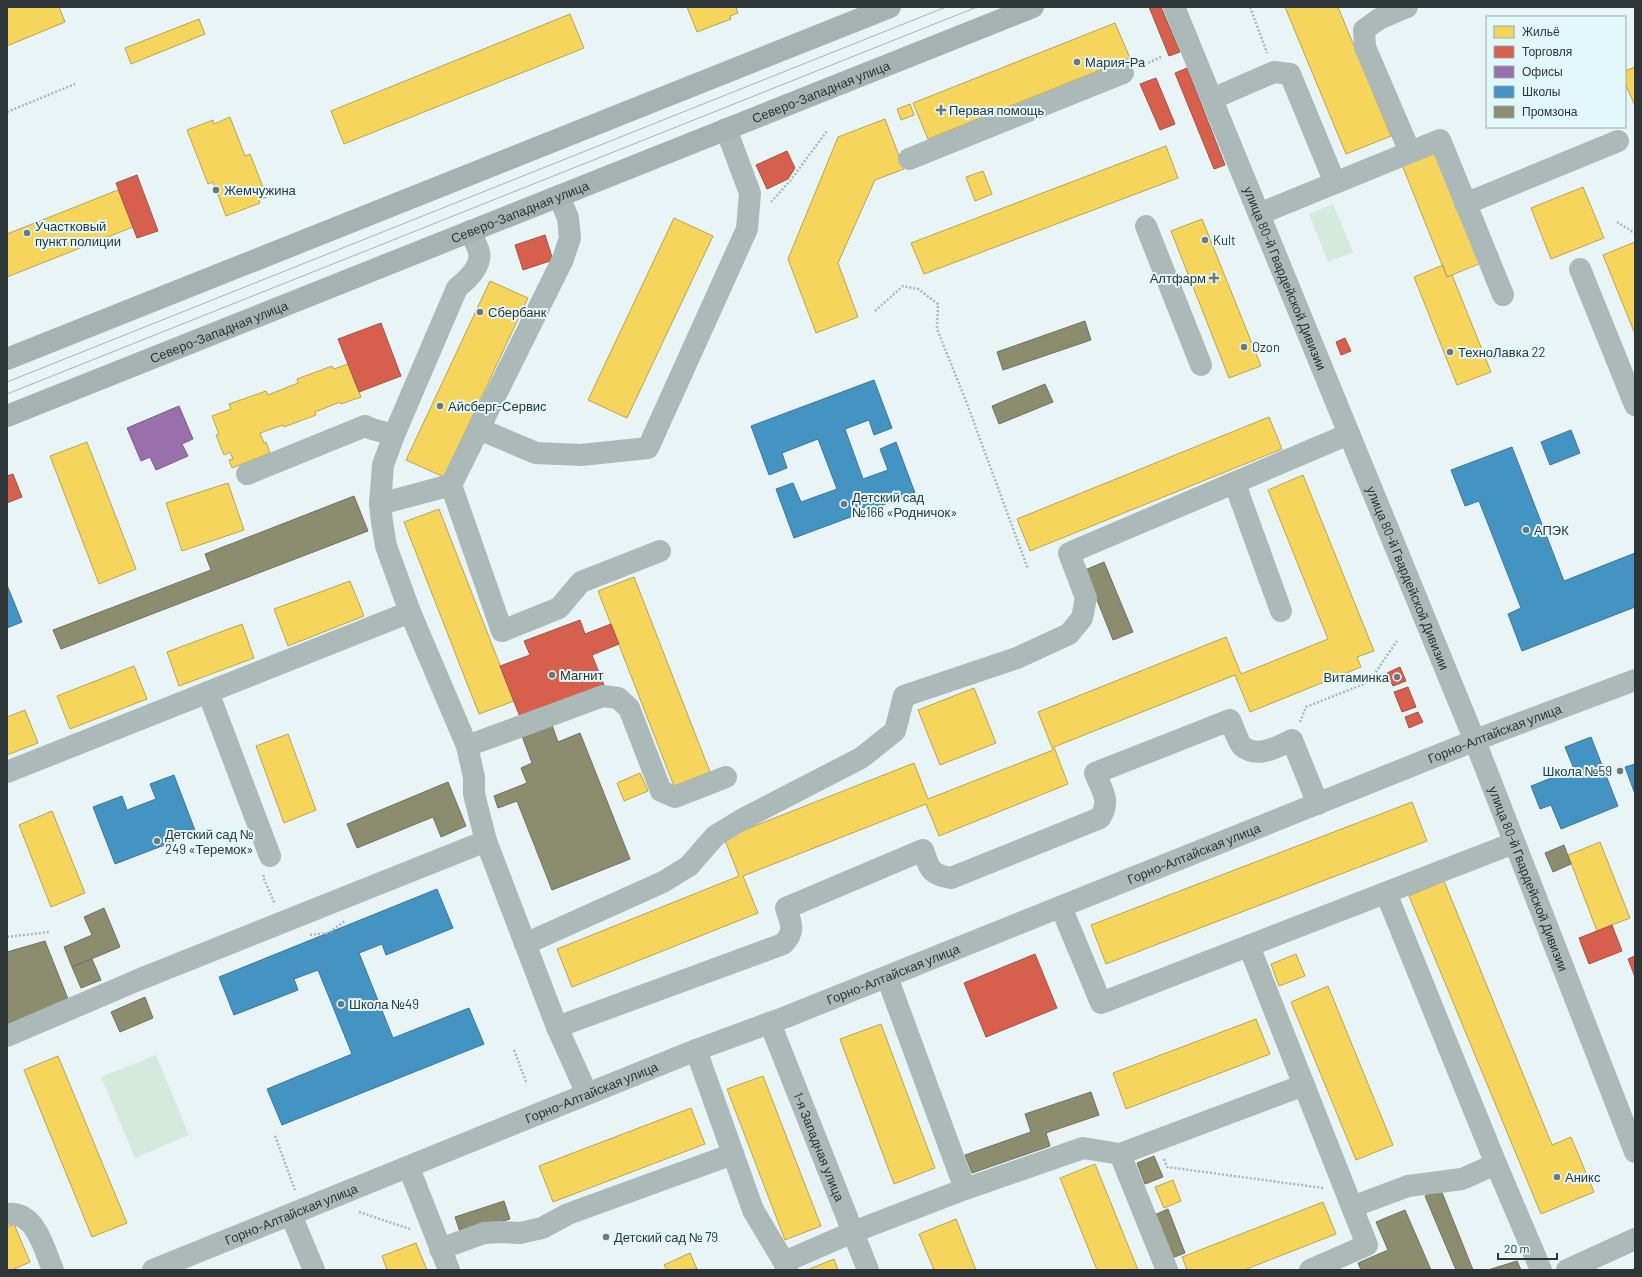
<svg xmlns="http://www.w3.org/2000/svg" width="1642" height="1277" font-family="Barlow,sans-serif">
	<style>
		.green { fill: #d4eadd }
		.homes { fill: #f6d55c; stroke: #baa551 }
		.shops { fill: #d6604d; stroke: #a35346 }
		.offices { fill: #9970ab; stroke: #795e88 }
		.schools { fill: #4393c3; stroke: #3c7799 }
		.industry { fill: #8c8c6e; stroke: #70725d }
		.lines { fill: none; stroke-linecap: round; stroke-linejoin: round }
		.path { stroke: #acb8b9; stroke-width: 2.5; stroke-dasharray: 2 2; stroke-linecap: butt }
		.minor { stroke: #acb9b9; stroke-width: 22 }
		.major { stroke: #a4b3b2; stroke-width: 22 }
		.tram { stroke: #aab5b5; stroke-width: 1 }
		.poi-dot { fill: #6e7879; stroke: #e2f8fb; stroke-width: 1.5 }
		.labels { text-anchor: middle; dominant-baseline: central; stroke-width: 4; stroke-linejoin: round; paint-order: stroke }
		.poi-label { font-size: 13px; fill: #2d3536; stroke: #e2f8fb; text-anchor: start }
		.street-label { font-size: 13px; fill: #2d3536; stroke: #e2f8fb }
	</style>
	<rect width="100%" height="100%" fill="#e8f4f5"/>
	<!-- green -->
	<path class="green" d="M 1333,204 L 1353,252 L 1328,262 L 1309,214 Z
		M 156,1055 L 189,1135 L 135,1158 L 101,1077 Z"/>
	<!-- homes -->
	<path class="homes" d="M 7,7 L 59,7 L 65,22 L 7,46 Z
		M 687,7 L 736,7 L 738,13 L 730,16 L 731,19 L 697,32 Z
		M 1285,7 L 1338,7 L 1391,136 L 1346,154 Z
		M 570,14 L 584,48 L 344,144 L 331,111 Z
		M 199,19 L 205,34 L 131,64 L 125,48 Z
		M 1115,23 L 1130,58 L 928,139 L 913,103 Z
		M 1635,67 L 1635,106 L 1625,83 L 1625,71 Z
		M 910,104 L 914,115 L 901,120 L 897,109 Z
		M 230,117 L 245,156 L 250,154 L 267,197 L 259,200 L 260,203 L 226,216 L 213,182 L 208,184 L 187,130 L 213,120 L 214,124 Z
		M 885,119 L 904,169 L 875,180 L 838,263 L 858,317 L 816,333 L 788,259 L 838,137 Z
		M 1166,146 L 1178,178 L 924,274 L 911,243 Z
		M 1436,151 L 1481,263 L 1447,277 L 1402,165 Z
		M 983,171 L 992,194 L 975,201 L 966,177 Z
		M 1583,187 L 1604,238 L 1551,259 L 1531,208 Z
		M 118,190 L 133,227 L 7,277 L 7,234 Z
		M 674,218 L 713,236 L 627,418 L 588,400 Z
		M 1202,219 L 1261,366 L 1229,378 L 1171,231 Z
		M 1635,242 L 1635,334 L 1603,255 Z
		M 1443,265 L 1447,277 L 1452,275 L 1491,372 L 1457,385 L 1414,277 Z
		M 490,281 L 528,298 L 444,477 L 406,460 Z
		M 348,364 L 361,397 L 341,404 L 340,402 L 315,412 L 316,415 L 284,427 L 283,425 L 260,433 L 264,443 L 266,442 L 270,453 L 232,468 L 229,460 L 233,459 L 230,452 L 224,455 L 216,435 L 219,434 L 212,416 L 231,409 L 229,404 L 266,391 L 268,395 L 298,383 L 297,379 L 332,366 L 334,369 Z
		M 1269,417 L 1282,449 L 1030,551 L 1017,519 Z
		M 87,442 L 136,569 L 99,584 L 50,456 Z
		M 1303,475 L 1374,651 L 1357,657 L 1361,667 L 1250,712 L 1235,675 L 1054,747 L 1068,784 L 939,836 L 926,804 L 743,876 L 758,913 L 572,987 L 557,949 L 739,876 L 724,838 L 914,763 L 928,799 L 1053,750 L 1038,712 L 1226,637 L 1241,674 L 1328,639 L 1268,490 Z
		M 228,483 L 244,530 L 182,551 L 166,503 Z
		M 439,509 L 514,701 L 479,714 L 404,522 Z
		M 634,577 L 710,772 L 674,786 L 598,591 Z
		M 350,581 L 364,616 L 288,646 L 274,609 Z
		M 242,624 L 254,658 L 179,686 L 167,652 Z
		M 134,666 L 147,699 L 70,729 L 57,696 Z
		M 974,688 L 996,743 L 940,765 L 918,710 Z
		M 25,710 L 38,743 L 7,755 L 7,717 Z
		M 288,734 L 316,810 L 284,823 L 256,746 Z
		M 640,773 L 648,791 L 624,801 L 617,783 Z
		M 1412,802 L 1427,841 L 1106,964 L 1091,925 Z
		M 52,811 L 85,893 L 51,907 L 19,825 Z
		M 1600,842 L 1630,918 L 1597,931 L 1568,855 Z
		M 1444,881 L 1552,1145 L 1571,1137 L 1594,1192 L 1541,1214 L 1409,896 Z
		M 1296,954 L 1305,976 L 1279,986 L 1271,964 Z
		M 1328,986 L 1393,1145 L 1356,1160 L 1291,1002 Z
		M 1256,1019 L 1270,1054 L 1126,1109 L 1113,1073 Z
		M 881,1024 L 935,1168 L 894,1184 L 840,1039 Z
		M 58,1056 L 127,1223 L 92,1237 L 24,1070 Z
		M 763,1076 L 821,1226 L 785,1240 L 727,1089 Z
		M 691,1108 L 705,1144 L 553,1202 L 539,1166 Z
		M 1095,1164 L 1138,1270 L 1097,1270 L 1060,1178 Z
		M 1173,1180 L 1181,1201 L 1164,1208 L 1155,1187 Z
		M 1323,1202 L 1336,1234 L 1244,1270 L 1187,1270 L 1182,1257 Z
		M 956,1219 L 976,1270 L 934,1270 L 919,1234 Z
		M 14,1224 L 30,1262 L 12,1270 L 7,1270 L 7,1227 Z
		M 416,1243 L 427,1270 L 387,1270 L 382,1256 Z
		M 690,1253 L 697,1269 L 667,1270 L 664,1265 Z
		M 834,1259 L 838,1270 L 807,1270 Z"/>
	<!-- shops -->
	<path class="shops" d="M 1149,7 L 1161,7 L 1180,52 L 1169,56 Z
		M 1187,68 L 1225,165 L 1214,169 L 1175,73 Z
		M 1156,78 L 1175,124 L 1160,130 L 1140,84 Z
		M 787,151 L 795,168 L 788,179 L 767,189 L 756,165 Z
		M 137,175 L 158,231 L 137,238 L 116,183 Z
		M 545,235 L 553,260 L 523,270 L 515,245 Z
		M 381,323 L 401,376 L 359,392 L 338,339 Z
		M 1345,338 L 1351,351 L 1341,355 L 1336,342 Z
		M 13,474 L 22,497 L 7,503 L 7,476 Z
		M 580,620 L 585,634 L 611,624 L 619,644 L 592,655 L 604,685 L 520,717 L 500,666 L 530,655 L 524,641 Z
		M 1400,667 L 1406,681 L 1393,686 L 1387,673 Z
		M 1408,687 L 1416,707 L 1402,712 L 1394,692 Z
		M 1418,712 L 1423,722 L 1409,728 L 1405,717 Z
		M 1612,925 L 1622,951 L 1589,964 L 1579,938 Z
		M 1035,954 L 1057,1008 L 986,1037 L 964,983 Z
		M 1635,956 L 1635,977 L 1628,959 Z"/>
	<!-- offices -->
	<path class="offices" d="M 179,406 L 193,439 L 182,444 L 188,456 L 156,470 L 150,457 L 141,461 L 127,428 Z"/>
	<!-- schools -->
	<path class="schools" d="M 874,380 L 892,428 L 874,435 L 869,420 L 845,429 L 863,479 L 888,470 L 880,449 L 896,442 L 915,493 L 794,538 L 776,489 L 793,483 L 801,502 L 837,489 L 818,439 L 782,453 L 787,468 L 769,475 L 751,426 Z
		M 1571,430 L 1580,453 L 1550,465 L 1541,442 Z
		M 1512,447 L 1564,581 L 1635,553 L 1635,607 L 1522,651 L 1508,614 L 1521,608 L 1479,501 L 1465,506 L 1451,470 Z
		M 7,585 L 22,622 L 7,628 Z
		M 1591,737 L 1618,806 L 1561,829 L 1551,805 L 1540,809 L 1531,786 L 1574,769 L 1565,747 Z
		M 1635,764 L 1635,794 L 1625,767 Z
		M 174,775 L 196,833 L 115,864 L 93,807 L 122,796 L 127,810 L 156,799 L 150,784 Z
		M 437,889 L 453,928 L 386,955 L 382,944 L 359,953 L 393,1038 L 469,1008 L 484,1044 L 282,1125 L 267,1089 L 352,1054 L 318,970 L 294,979 L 298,990 L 234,1015 L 219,977 Z"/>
	<!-- industry -->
	<path class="industry" d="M 1085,321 L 1091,340 L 1003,370 L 997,352 Z
		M 1045,384 L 1053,402 L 999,424 L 992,406 Z
		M 354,496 L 368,531 L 61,649 L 53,630 L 211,570 L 205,554 Z
		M 1104,562 L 1133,632 L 1113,640 L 1085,570 Z
		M 552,725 L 558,742 L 580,733 L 630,859 L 552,890 L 517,801 L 498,808 L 494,796 L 527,783 L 521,768 L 532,763 L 522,736 Z
		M 448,782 L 466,826 L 441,837 L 433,817 L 357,848 L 347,824 Z
		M 1564,845 L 1571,864 L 1553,872 L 1545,853 Z
		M 104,908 L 120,947 L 72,967 L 64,947 L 92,935 L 84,917 Z
		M 45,941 L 68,999 L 7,1024 L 7,952 Z
		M 92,959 L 101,980 L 81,988 L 72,967 Z
		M 145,997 L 153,1018 L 120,1032 L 111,1012 Z
		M 1091,1092 L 1099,1115 L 1046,1133 L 1050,1146 L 972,1173 L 965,1155 L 1031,1132 L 1025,1114 Z
		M 1154,1156 L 1163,1177 L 1145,1184 L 1137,1163 Z
		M 1441,1190 L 1473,1270 L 1456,1270 L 1425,1196 Z
		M 504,1201 L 510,1219 L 461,1235 L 455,1217 Z
		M 1168,1209 L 1185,1253 L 1169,1259 L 1152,1216 Z
		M 1405,1210 L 1431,1270 L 1361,1270 L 1358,1263 L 1388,1250 L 1376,1222 Z
		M 1517,1261 L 1521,1270 L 1488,1270 Z"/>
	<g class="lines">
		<!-- path -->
		<path class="path" d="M 1250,7 L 1267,53
			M 1141,66 L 1161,57
			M 7,112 L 75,84
			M 771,202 L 790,181 L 827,131
			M 1617,222 L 1635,233
			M 875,311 L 903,286 L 918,289 L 938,304 L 937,329 L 966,401 L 1028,569
			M 1300,722 L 1306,707 L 1369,682 L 1397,641
			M 264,875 L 263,877 L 275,904
			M 310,935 L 328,933 L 345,921
			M 7,937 L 49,932
			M 514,1050 L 527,1084
			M 275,1136 L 295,1190
			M 1164,1159 L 1167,1167 L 1323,1188
			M 359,1212 L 410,1229"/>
		<!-- minor -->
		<g class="minor">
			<path id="s1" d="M 1174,7 L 1475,741 L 1635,1152"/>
			<path d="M 1407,7 L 1379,19 L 1364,30 L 1365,47 L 1410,152"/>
			<path d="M 1212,99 L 1274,72 L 1290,74 L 1335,183"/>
			<path d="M 909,159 L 1123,73"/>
			<path d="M 1465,204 L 1618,141"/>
			<path d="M 1259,214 L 1440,140 L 1503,295"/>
			<path d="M 1146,226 L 1201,365"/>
			<path d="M 470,231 C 473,238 477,245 479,252 C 482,266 467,280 457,288 L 394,435 L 383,465 L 380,504 L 382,522 L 386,546 L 410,612 L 467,746 L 474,777 L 474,794 L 486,841 L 557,1027 L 587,1094"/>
			<path d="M 1580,269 L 1635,405"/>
			<path d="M 479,429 L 536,453 L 581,455 L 648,448 L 747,229 L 750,193 L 726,129"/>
			<path d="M 247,474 L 365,426 L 372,429 L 394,435"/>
			<path d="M 1235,484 L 1281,611"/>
			<path d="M 451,485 L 563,259 L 570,238 L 568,218 L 559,196"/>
			<path d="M 380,504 L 451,485 L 502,631 L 559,608 L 581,582 L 660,551"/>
			<path d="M 208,692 L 270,856"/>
			<path d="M 467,746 L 603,696 L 618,698 L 629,708 L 661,791 L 675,797 L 726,777"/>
			<path d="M 7,772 L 410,612"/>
			<path d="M 1386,893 L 1496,1164 L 1541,1270"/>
			<path d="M 1061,907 L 1101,1003 L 1514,843"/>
			<path d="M 525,944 L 663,882 L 689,866 L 715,836 L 741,820 L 861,758 L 895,731 L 904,696 L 1017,658 L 1069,634 L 1082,618 L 1086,598 L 1069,553 L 1349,434"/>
			<path d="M 1249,946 L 1367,1245 L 1310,1270"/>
			<path d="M 887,977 L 965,1189"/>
			<path id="s2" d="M 770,1023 L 868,1270"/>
			<path d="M 557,1027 L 783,944 C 796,931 791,923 786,908 L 923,850 C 930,869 929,874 951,878 L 1100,818 C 1111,800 1102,791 1095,773 L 1230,720 C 1233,726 1238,742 1242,746 C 1257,759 1277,747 1292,740 L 1318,804"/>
			<path d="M 7,1036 L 138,980 L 486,841"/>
			<path d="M 696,1050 L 753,1210 L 784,1262 L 787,1270"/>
			<path d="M 1120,1154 L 1167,1270"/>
			<path d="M 409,1168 L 449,1270"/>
			<path d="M 1352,1207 L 1408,1186 L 1462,1179 L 1496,1164"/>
			<path d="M 7,1214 C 36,1211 44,1249 53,1270"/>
			<path d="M 291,1215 L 314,1270"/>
			<path d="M 440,1249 L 484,1233 L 501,1232 L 520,1233 L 542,1228 L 568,1214 L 733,1154"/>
			<path d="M 784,1262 L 853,1232 L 965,1189 L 1083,1148 L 1120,1154 L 1304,1085"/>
			<path id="s3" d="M 153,1270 L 696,1050 L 786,1017 L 1491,734 L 1635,680"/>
			<path d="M 1567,1270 L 1635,1239"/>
		</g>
		<!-- major -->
		<g class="major">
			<path d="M 7,359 L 890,7"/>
			<path id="s4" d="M 7,416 L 1033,7"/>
		</g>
		<!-- tram -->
		<path class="tram" d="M 7,382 L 946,7
			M 7,394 L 977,7"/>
	</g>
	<!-- markers -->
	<g class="poi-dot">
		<circle cx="1077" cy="62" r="4"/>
		<path d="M939 104h4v4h4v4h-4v4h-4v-4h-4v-4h4z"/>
		<circle cx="216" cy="190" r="4"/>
		<circle cx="27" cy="233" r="4"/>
		<circle cx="1205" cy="240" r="4"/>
		<path d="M1212 272h4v4h4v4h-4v4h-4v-4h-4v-4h4z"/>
		<circle cx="480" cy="312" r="4"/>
		<circle cx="1244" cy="347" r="4"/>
		<circle cx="1450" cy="352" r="4"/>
		<circle cx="440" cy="406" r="4"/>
		<circle cx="844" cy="504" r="4"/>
		<circle cx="1526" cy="530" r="4"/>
		<circle cx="552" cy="675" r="4"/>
		<circle cx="1397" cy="677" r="4"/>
		<circle cx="1620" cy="771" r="4"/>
		<circle cx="157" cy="841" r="4"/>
		<circle cx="341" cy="1004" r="4"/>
		<circle cx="1557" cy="1177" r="4"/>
		<circle cx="606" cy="1237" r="4"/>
	</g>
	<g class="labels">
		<!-- poi labels -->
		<g class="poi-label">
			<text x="1085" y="62">Мария-Ра</text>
			<text x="949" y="110">Первая помощь</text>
			<text x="224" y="190">Жемчужина</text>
			<text x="35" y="226">Участковый<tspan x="35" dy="15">пункт полиции</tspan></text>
			<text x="1213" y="240">Kult</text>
			<text x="1206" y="278" text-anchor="end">Алтфарм</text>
			<text x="488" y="312">Сбербанк</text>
			<text x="1252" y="347">Ozon</text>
			<text x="1458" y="352">ТехноЛавка 22</text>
			<text x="448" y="406">Айсберг-Сервис</text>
			<text x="852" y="497">Детский сад<tspan x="852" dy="15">№166 «Родничок»</tspan></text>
			<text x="1534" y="530">АПЭК</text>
			<text x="560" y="675">Магнит</text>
			<text x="1389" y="677" text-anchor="end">Витаминка</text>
			<text x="1612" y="771" text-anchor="end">Школа №59</text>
			<text x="165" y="834">Детский сад №<tspan x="165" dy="15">249 «Теремок»</tspan></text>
			<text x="349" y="1004">Школа №49</text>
			<text x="1565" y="1177">Аникс</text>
			<text x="614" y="1237">Детский сад № 79</text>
		</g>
		<!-- street labels -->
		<g class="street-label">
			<text stroke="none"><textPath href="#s4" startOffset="876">Северо-Западная улица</textPath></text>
			<text stroke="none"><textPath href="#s4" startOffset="552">Северо-Западная улица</textPath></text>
			<text stroke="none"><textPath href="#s1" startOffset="293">улица 80-й Гвардейской Дивизии</textPath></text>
			<text stroke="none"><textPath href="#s4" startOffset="228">Северо-Западная улица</textPath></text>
			<text stroke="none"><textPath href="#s1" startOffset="617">улица 80-й Гвардейской Дивизии</textPath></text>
			<text stroke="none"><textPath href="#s3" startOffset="1445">Горно-Алтайская улица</textPath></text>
			<text stroke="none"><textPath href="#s3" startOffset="1121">Горно-Алтайская улица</textPath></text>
			<text stroke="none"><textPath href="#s1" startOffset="941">улица 80-й Гвардейской Дивизии</textPath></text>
			<text stroke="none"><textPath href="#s3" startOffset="797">Горно-Алтайская улица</textPath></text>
			<text stroke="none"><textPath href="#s3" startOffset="473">Горно-Алтайская улица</textPath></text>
			<text stroke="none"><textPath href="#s2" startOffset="133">1-я Западная улица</textPath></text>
			<text stroke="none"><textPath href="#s3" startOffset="149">Горно-Алтайская улица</textPath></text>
		</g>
	</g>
	<!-- border -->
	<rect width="1642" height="1277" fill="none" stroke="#2d3536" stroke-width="16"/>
	<!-- legend -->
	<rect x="1486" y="16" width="140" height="112" fill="#e2f8fb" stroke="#9aaaac"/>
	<rect x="1494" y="26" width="20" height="12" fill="#f6d55c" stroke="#9aaaac"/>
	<text x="1522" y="36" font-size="12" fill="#2d3536">Жильё</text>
	<rect x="1494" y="46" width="20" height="12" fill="#d6604d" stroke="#9aaaac"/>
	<text x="1522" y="56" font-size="12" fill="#2d3536">Торговля</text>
	<rect x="1494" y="66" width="20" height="12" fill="#9970ab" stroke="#9aaaac"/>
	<text x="1522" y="76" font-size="12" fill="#2d3536">Офисы</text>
	<rect x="1494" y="86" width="20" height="12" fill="#4393c3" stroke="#9aaaac"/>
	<text x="1522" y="96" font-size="12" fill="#2d3536">Школы</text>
	<rect x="1494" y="106" width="20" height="12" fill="#8c8c6e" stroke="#9aaaac"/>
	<text x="1522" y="116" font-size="12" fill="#2d3536">Промзона</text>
	<!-- scale -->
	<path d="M1498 1253v6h59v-6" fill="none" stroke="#2d3536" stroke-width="2"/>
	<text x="1504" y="1253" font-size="12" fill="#2d3536" stroke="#e2f8fb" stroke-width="3" paint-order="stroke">20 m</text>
</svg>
